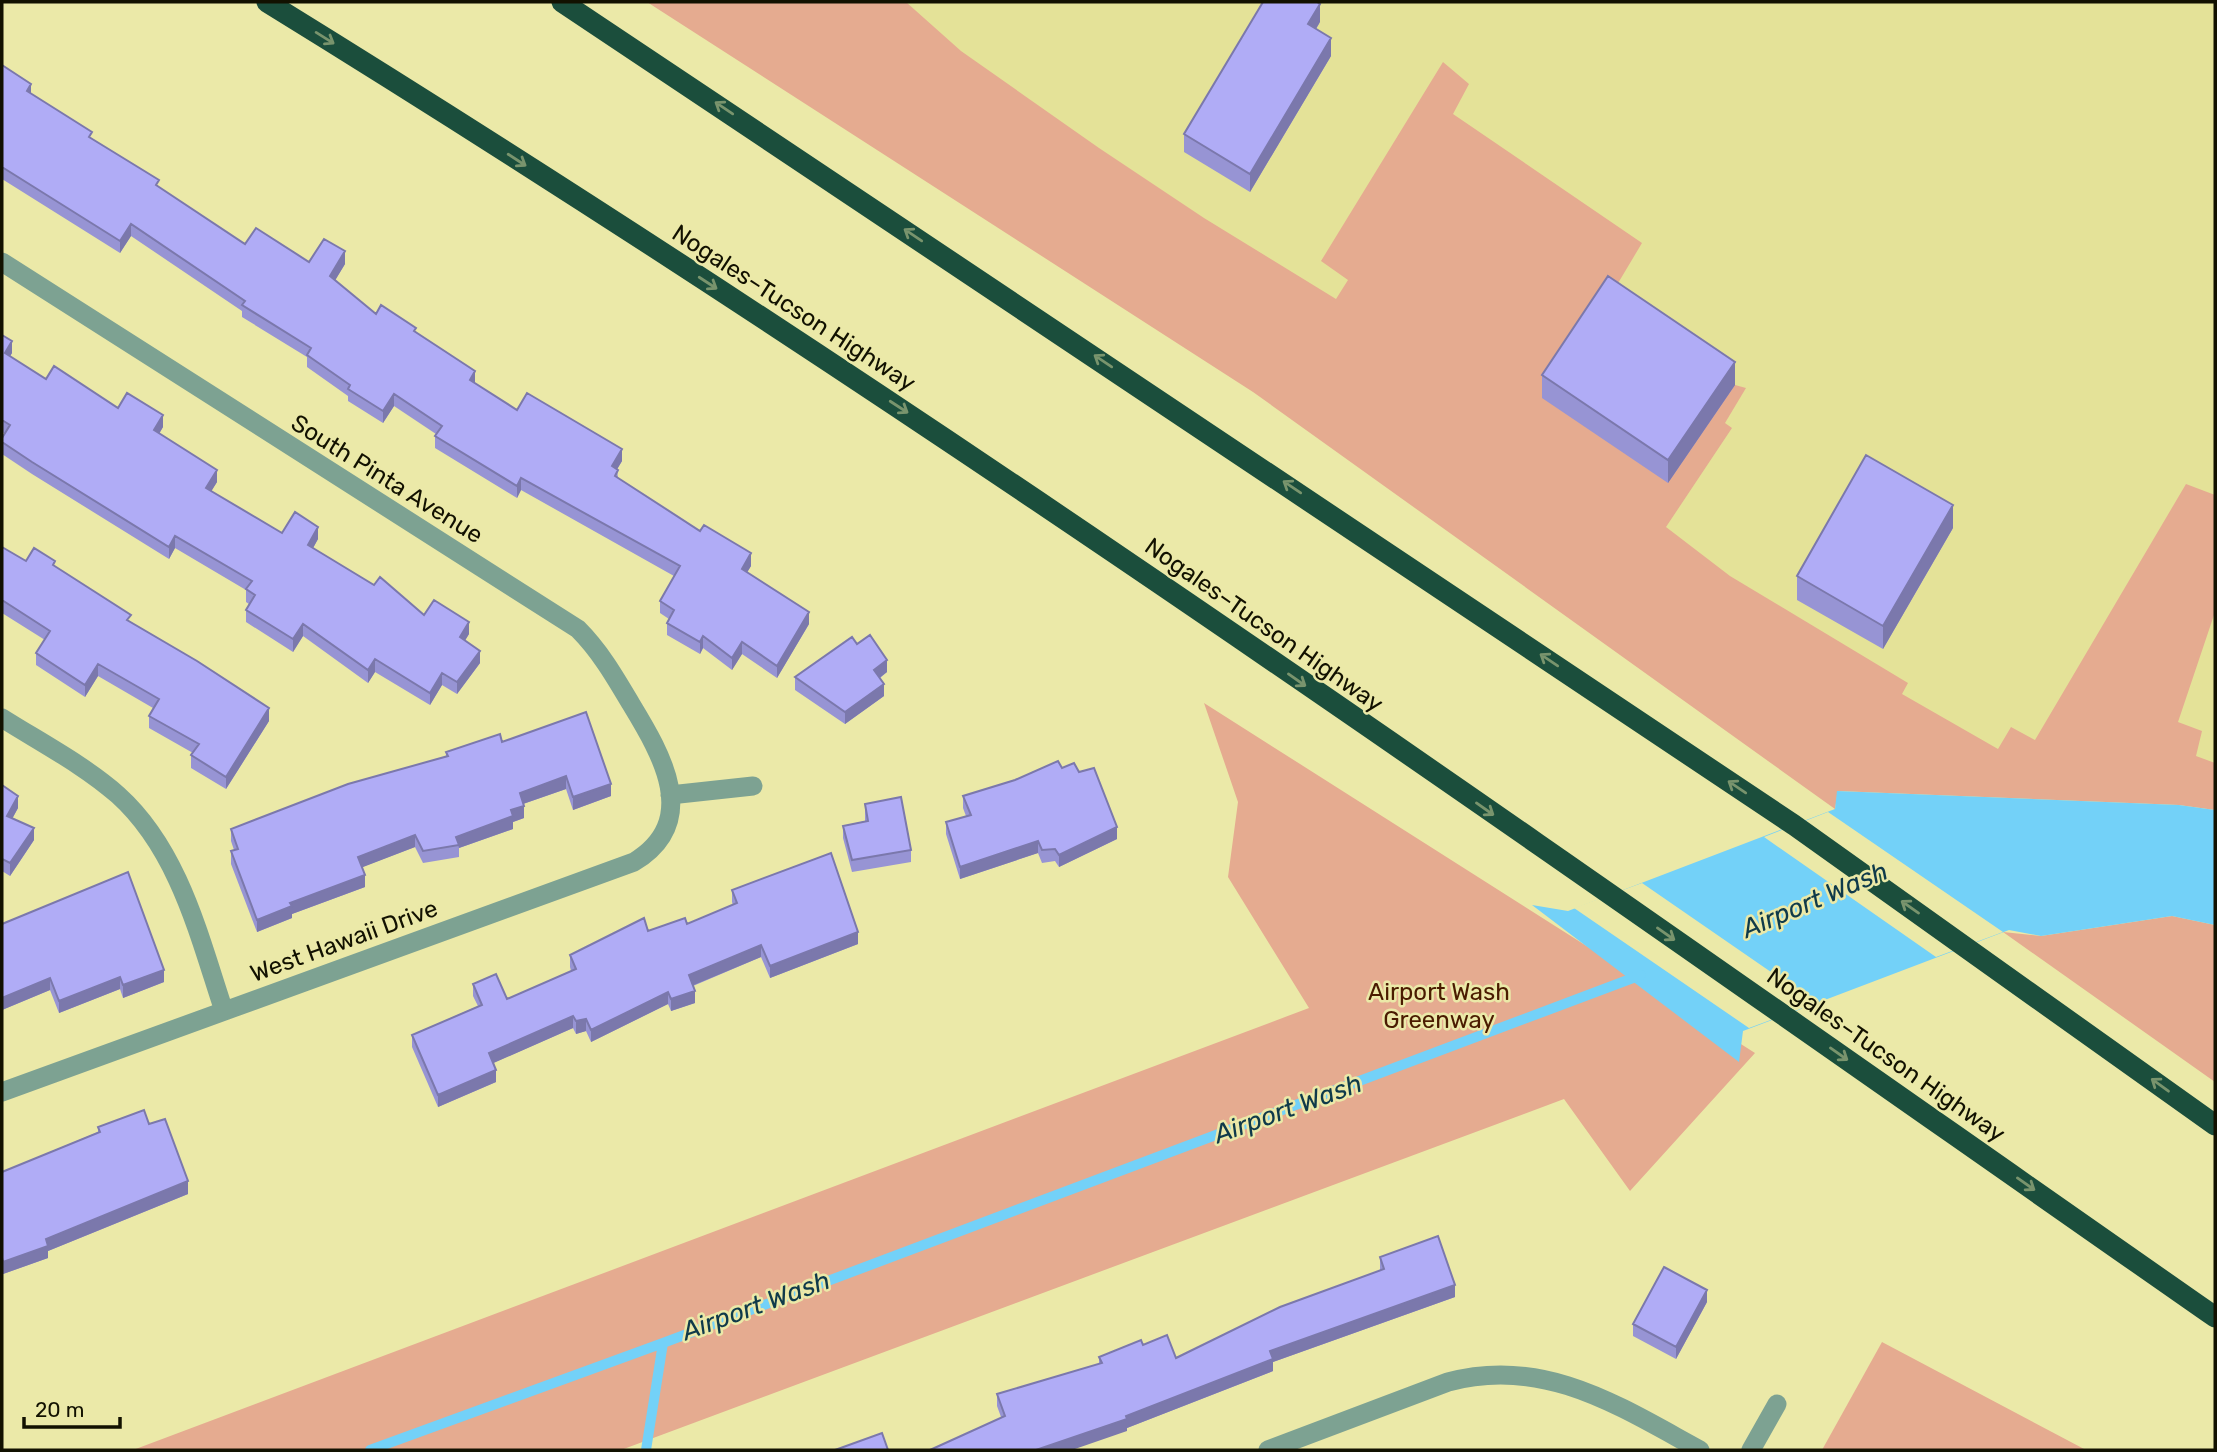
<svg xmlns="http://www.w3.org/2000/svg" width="2217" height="1452" font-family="Rubik,sans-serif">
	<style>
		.built { fill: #e4e298 }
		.green { fill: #e5ab90 }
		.water { fill: #73d1f8 }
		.pier { fill: #ebe9a8 }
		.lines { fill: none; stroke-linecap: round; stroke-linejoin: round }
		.stream { stroke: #73d1f8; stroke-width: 10 }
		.minor { stroke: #7da292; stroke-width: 19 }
		.motorway { stroke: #1b4e3c; stroke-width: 21 }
		.wall { fill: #9794d4 }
		.shaded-wall { fill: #7b78ac }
		.building { fill: #b0acf6; stroke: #7b78ac; stroke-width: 2 }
		.oneway { stroke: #79946d }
		.labels { text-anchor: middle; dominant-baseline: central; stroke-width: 5; stroke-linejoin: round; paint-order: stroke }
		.street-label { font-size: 24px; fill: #121100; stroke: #ebe9a8 }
		.park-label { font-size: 24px; fill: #4a1b00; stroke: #ebe9a8 }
		.water-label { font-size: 26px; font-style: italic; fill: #0f3a4a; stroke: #ebe9a8 }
	</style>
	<rect width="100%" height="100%" fill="#ebe9a8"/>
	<!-- built -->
	<path class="built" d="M 803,2 L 2215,2 L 2215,799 L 1982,783 Z"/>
	<!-- green -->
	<path class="green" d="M 647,2 L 906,2 L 961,51 L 1099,148 L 1204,218 L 1336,299 L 1348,280 L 1321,261 L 1443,62 L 1469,84 L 1453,114 L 1642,243 L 1608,300 L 1735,385 L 1746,388 L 1725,423 L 1732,428 L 1666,527 L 1730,576 L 1908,683 L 1902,694 L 1998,749 L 2011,727 L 2035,740 L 2186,484 L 2215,495 L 2215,612 L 2178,722 L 2202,731 L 2196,756 L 2215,763 L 2215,810 L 2179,805 L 1838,791 L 1835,809 L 1253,392 Z
		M 1204,703 L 1755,1053 L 1630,1191 L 1564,1099 L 621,1450 L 133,1450 L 1309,1008 L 1228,877 L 1238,802 Z
		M 2172,916 L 2215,925 L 2215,1082 L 2003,932 L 2041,936 Z
		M 1882,1342 L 2086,1450 L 1822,1450 Z"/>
	<!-- water -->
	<path class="water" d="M 1837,791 L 2179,805 L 2215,810 L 2215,925 L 2172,916 L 2041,936 L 2009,930 L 1743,1031 L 1739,1062 L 1532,905 L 1568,911 L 1835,809 Z"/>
	<!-- pier -->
	<path class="pier" d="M 1828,812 L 2003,932 L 1936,957 L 1764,837 Z
		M 1642,883 L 1816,1003 L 1749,1028 L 1574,908 Z"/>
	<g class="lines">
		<!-- stream -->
		<path class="stream" d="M 370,1450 L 663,1343 L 1641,975
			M 646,1450 L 663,1343"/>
		<!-- minor -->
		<path class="minor" d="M 2,262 L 578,629 C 600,651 615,677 631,704 C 662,755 701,821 634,862 L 2,1092
			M 2,718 C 40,742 84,765 118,795 C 179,850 199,936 224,1011
			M 670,795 L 753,786
			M 1268,1450 L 1448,1382 C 1544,1356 1619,1406 1700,1450
			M 1751,1450 L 1777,1404"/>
		<!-- motorway -->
		<path class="motorway" d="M 267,2 C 934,413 1573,869 2215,1317
			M 562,2 L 1794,825 L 2215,1125"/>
	</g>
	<!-- wall -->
	<path class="wall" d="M 1320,22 L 1316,29 L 1331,56 L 1250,192 L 1184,152 L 1184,134 Z
		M 2,65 L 31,94 L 159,187 L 245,244 L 309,262 L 345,264 L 335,280 L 376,314 L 416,333 L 475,383 L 517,410 L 622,461 L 617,469 L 618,478 L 751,566 L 747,572 L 809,624 L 777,678 L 742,654 L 732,670 L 703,648 L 700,654 L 667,635 L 667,623 L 669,619 L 660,613 L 660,601 L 674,576 L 521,490 L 517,498 L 435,448 L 435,436 L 436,434 L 394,406 L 383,423 L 348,401 L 348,396 L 307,367 L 307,357 L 242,317 L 242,311 L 131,236 L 120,253 L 2,179 Z
		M 2,335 L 12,353 L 10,356 L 46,379 L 163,427 L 159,434 L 217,482 L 211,491 L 282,533 L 318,539 L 313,548 L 424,615 L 469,634 L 465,640 L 480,663 L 457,694 L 442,685 L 430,705 L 375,672 L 368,683 L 303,636 L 293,652 L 246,622 L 246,610 L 249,604 L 246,602 L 246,590 L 175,548 L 169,559 L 32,474 L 2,454 L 2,438 L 5,434 L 2,432 Z
		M 1542,375 L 1735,385 L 1668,483 L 1542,398 Z
		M 1953,528 L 1883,649 L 1797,600 L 1797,576 Z
		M 2,547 L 26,561 L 55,567 L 131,622 L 269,721 L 226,789 L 191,768 L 191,755 L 193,753 L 149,728 L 149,716 L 153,708 L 98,676 L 85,697 L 36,665 L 36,653 L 45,640 L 2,613 Z
		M 857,644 L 887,672 L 880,678 L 884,696 L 845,724 L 795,690 L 795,677 Z
		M 502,742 L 611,796 L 573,810 L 566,789 L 523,804 L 524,818 L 513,822 L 513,829 L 459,848 L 459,857 L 423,863 L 415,847 L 362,867 L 365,887 L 292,914 L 292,918 L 257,932 L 231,864 L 231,851 L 234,850 L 231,841 L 231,829 L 446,757 L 446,752 Z
		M 2,785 L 18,808 L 12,819 L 34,840 L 10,876 L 2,871 Z
		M 963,796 L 1117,839 L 1059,867 L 1055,861 L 1042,863 L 1038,853 L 960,879 L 946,834 L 946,822 L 966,816 L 963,808 Z
		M 865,804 L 911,850 L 911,862 L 852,872 L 843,838 L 843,826 L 865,821 Z
		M 732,890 L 858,944 L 770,978 L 761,957 L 693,986 L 695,1003 L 671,1011 L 668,1004 L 591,1042 L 586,1031 L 576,1034 L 573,1028 L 493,1063 L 496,1082 L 438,1107 L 412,1047 L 412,1035 L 478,1006 L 473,996 L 473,984 L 507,999 L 571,971 L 570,967 L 570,955 L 648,931 L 687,924 L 733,905 L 732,902 Z
		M 2,924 L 164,982 L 123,998 L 120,989 L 59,1013 L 50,990 L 2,1010 Z
		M 149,1124 L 188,1194 L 48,1251 L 48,1258 L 3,1274 L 2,1270 L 2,1172 L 98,1132 L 98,1127 Z
		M 1380,1257 L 1455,1297 L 1273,1362 L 1273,1371 L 1127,1428 L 1127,1431 L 1001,1417 L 997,1406 L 997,1394 L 1099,1364 L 1099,1357 L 1143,1345 L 1176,1358 L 1380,1271 Z
		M 1707,1302 L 1676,1359 L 1633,1336 L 1633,1324 Z"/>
	<!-- shaded-wall -->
	<path class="shaded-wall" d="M 1320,4 L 1320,22 L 1308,42 L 1308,24 Z
		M 1331,38 L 1331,56 L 1250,192 L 1250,174 Z
		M 31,84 L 31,96 L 27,91 Z
		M 131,224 L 131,236 L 120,253 L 120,241 Z
		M 345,251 L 345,264 L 330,289 L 330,276 Z
		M 12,341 L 12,353 L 5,365 L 5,353 Z
		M 1735,362 L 1735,385 L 1668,483 L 1668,460 Z
		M 475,371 L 475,383 L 470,380 Z
		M 394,394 L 394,406 L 383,423 L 383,411 Z
		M 163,415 L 163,427 L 154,442 L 154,430 Z
		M 622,449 L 622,461 L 612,478 L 612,466 Z
		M 217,470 L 217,482 L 206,500 L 206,488 Z
		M 521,478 L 521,490 L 517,498 L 517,486 Z
		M 1953,505 L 1953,528 L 1883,649 L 1883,626 Z
		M 318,527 L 318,539 L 308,557 L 308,545 Z
		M 175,536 L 175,548 L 169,559 L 169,547 Z
		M 751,553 L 751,566 L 742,581 L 742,569 Z
		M 809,612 L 809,624 L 777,678 L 777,666 Z
		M 469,622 L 469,634 L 460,649 L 460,637 Z
		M 303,624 L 303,636 L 293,652 L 293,639 Z
		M 703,636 L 703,648 L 700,654 L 700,642 Z
		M 742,642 L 742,654 L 732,670 L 732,658 Z
		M 480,651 L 480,663 L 457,694 L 457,682 Z
		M 375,659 L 375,672 L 368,683 L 368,670 Z
		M 887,660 L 887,672 L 874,682 L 874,670 Z
		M 98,664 L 98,676 L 85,697 L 85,685 Z
		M 442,673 L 442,685 L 430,705 L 430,693 Z
		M 884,684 L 884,696 L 845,724 L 845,712 Z
		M 269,708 L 269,721 L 226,789 L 226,777 Z
		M 566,776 L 566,789 L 520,805 L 520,793 Z
		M 611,784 L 611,796 L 573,810 L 573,797 Z
		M 18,796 L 18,808 L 7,828 L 7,816 Z
		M 524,806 L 524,818 L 513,822 L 513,829 L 459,848 L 456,837 L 511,810 Z
		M 1117,827 L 1117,839 L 1059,867 L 1059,855 Z
		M 34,828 L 34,840 L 10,876 L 10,863 Z
		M 415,835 L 415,847 L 358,869 L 358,857 Z
		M 1038,841 L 1038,853 L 960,879 L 960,867 Z
		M 365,875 L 365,887 L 292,914 L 292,918 L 257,932 L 257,920 L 290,903 Z
		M 858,932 L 858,944 L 770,978 L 770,966 Z
		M 761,945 L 761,957 L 689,987 L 689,975 Z
		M 164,970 L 164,982 L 123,998 L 123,985 Z
		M 120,977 L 120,989 L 59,1013 L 59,1001 Z
		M 50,978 L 50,990 L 2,1010 L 2,998 Z
		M 695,991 L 695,1003 L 671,1011 L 671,999 Z
		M 668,992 L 668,1004 L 591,1042 L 591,1030 Z
		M 573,1016 L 573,1028 L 489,1065 L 489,1053 Z
		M 586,1019 L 586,1031 L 576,1034 L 576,1021 Z
		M 496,1070 L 496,1082 L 438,1107 L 438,1095 Z
		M 188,1181 L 188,1194 L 48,1251 L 48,1258 L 3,1274 L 3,1262 L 46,1239 Z
		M 1455,1285 L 1455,1297 L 1273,1362 L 1273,1371 L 1127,1428 L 1127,1431 L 1072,1450 L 1036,1450 L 1270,1351 Z
		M 1707,1290 L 1707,1302 L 1676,1359 L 1676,1347 Z"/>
	<!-- building -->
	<path class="building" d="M 1263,2 L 1317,2 L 1320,4 L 1308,24 L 1331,38 L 1250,174 L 1184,134 Z
		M 2,65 L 31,84 L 27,91 L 92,132 L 89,137 L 159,180 L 156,185 L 245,244 L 256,228 L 309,262 L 324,239 L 345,251 L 330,276 L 376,314 L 381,305 L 416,328 L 414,331 L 475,371 L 470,380 L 517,410 L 527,393 L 622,449 L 612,466 L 618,470 L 615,476 L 700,531 L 704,525 L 751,553 L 742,569 L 809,612 L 777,666 L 742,642 L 732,658 L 703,636 L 700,642 L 667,623 L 674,610 L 660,601 L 680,566 L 521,478 L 517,486 L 435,436 L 442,426 L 394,394 L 383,411 L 348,389 L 350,385 L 307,355 L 311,348 L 242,305 L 245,301 L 131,224 L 120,241 L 2,167 Z
		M 1608,276 L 1735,362 L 1668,460 L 1542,375 Z
		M 2,335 L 12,341 L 5,353 L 46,379 L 54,366 L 118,408 L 127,393 L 163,415 L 154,430 L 217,470 L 206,488 L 282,533 L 295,512 L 318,527 L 308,545 L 374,585 L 380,577 L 424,615 L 434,600 L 469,622 L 460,637 L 480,651 L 457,682 L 442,673 L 430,693 L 375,659 L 368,670 L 303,624 L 293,639 L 246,610 L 255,595 L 246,589 L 252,581 L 175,536 L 169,547 L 32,462 L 2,442 L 2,438 L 10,425 L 2,420 Z
		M 1866,455 L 1953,505 L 1883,626 L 1797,576 Z
		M 2,547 L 26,561 L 34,548 L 55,561 L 53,565 L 131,615 L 127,620 L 197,661 L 269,708 L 226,777 L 191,755 L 199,744 L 149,716 L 159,699 L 98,664 L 85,685 L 36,653 L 50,631 L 2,600 Z
		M 870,635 L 887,660 L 874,670 L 884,684 L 845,712 L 795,677 L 852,637 L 857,644 Z
		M 586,712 L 611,784 L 573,797 L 566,776 L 520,793 L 524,806 L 511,810 L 513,816 L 456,837 L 459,845 L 423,851 L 415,835 L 358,857 L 365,875 L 290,903 L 292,906 L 257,920 L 231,851 L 238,849 L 231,829 L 348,784 L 448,756 L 446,752 L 500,734 L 502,742 Z
		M 1058,761 L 1062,768 L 1074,763 L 1079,772 L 1094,768 L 1117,827 L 1059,855 L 1055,849 L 1042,850 L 1038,841 L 960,867 L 946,822 L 971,815 L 963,796 L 1015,780 Z
		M 2,785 L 18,796 L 7,816 L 34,828 L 10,863 L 2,859 Z
		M 901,797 L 911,850 L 852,860 L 843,826 L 868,821 L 865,804 Z
		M 831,853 L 858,932 L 770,966 L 761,945 L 689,975 L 695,991 L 671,999 L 668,992 L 591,1030 L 586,1019 L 576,1021 L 573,1016 L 489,1053 L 496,1070 L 438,1095 L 412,1035 L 482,1005 L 473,984 L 496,974 L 507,999 L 576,969 L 570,955 L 644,918 L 648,931 L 685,918 L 687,924 L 737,903 L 732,890 Z
		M 128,872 L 164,970 L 123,985 L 120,977 L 59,1001 L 50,978 L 2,998 L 2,924 Z
		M 144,1110 L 149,1124 L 165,1119 L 188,1181 L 46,1239 L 48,1246 L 3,1262 L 2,1258 L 2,1172 L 100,1132 L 98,1127 Z
		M 1438,1236 L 1455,1285 L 1270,1351 L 1273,1359 L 1126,1416 L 1127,1419 L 1036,1450 L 930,1450 L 1005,1416 L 997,1394 L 1102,1363 L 1099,1357 L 1141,1340 L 1143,1345 L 1167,1335 L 1176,1358 L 1280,1307 L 1384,1269 L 1380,1257 Z
		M 1664,1267 L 1707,1290 L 1676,1347 L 1633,1324 Z
		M 882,1433 L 888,1450 L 835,1450 Z"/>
	<!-- one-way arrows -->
	<defs><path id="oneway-shaft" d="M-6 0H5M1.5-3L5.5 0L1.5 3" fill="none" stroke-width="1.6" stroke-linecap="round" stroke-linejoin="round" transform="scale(1.75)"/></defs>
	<g class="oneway">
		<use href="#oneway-shaft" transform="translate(325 38) rotate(32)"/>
		<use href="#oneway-shaft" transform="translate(724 108) rotate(-146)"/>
		<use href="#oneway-shaft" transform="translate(517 160) rotate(33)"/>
		<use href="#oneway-shaft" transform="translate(913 235) rotate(-146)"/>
		<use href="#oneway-shaft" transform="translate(708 283) rotate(33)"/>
		<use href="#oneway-shaft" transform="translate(1103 361) rotate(-146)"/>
		<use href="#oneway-shaft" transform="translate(899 407) rotate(33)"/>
		<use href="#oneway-shaft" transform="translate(1292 487) rotate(-146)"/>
		<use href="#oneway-shaft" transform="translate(1549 660) rotate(-146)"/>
		<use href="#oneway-shaft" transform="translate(1297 680) rotate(35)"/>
		<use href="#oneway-shaft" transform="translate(1737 787) rotate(-146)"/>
		<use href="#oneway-shaft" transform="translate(1485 809) rotate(35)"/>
		<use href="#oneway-shaft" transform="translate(1910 907) rotate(-145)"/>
		<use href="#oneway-shaft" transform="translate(1666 934) rotate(35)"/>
		<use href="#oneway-shaft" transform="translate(1839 1054) rotate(35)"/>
		<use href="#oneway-shaft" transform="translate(2160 1085) rotate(-144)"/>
		<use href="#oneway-shaft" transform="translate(2026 1184) rotate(35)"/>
	</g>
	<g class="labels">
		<!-- street labels -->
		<g class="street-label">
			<text transform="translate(794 308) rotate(33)">Nogales–Tucson Highway</text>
			<text transform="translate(387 479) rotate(32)">South Pinta Avenue</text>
			<text transform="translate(1264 625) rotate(35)">Nogales–Tucson Highway</text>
			<text transform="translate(344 941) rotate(-20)">West Hawaii Drive</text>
			<text transform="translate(1886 1055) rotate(35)">Nogales–Tucson Highway</text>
		</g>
		<!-- park labels -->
		<g class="park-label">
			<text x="1439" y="992">Airport Wash<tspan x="1439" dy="28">Greenway</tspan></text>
		</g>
		<!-- water labels -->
		<g class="water-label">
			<text transform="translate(1815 900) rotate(-23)">Airport Wash</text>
			<text transform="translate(1288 1109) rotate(-20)">Airport Wash</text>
			<text transform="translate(756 1306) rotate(-20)">Airport Wash</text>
		</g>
	</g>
	<!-- border -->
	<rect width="2217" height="1452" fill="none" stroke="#121100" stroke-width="7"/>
	<!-- scale -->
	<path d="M24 1417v10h96v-10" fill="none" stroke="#121100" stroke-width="3.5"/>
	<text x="35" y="1417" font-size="21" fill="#121100" stroke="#ebe9a8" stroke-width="5" paint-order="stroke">20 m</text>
</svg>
